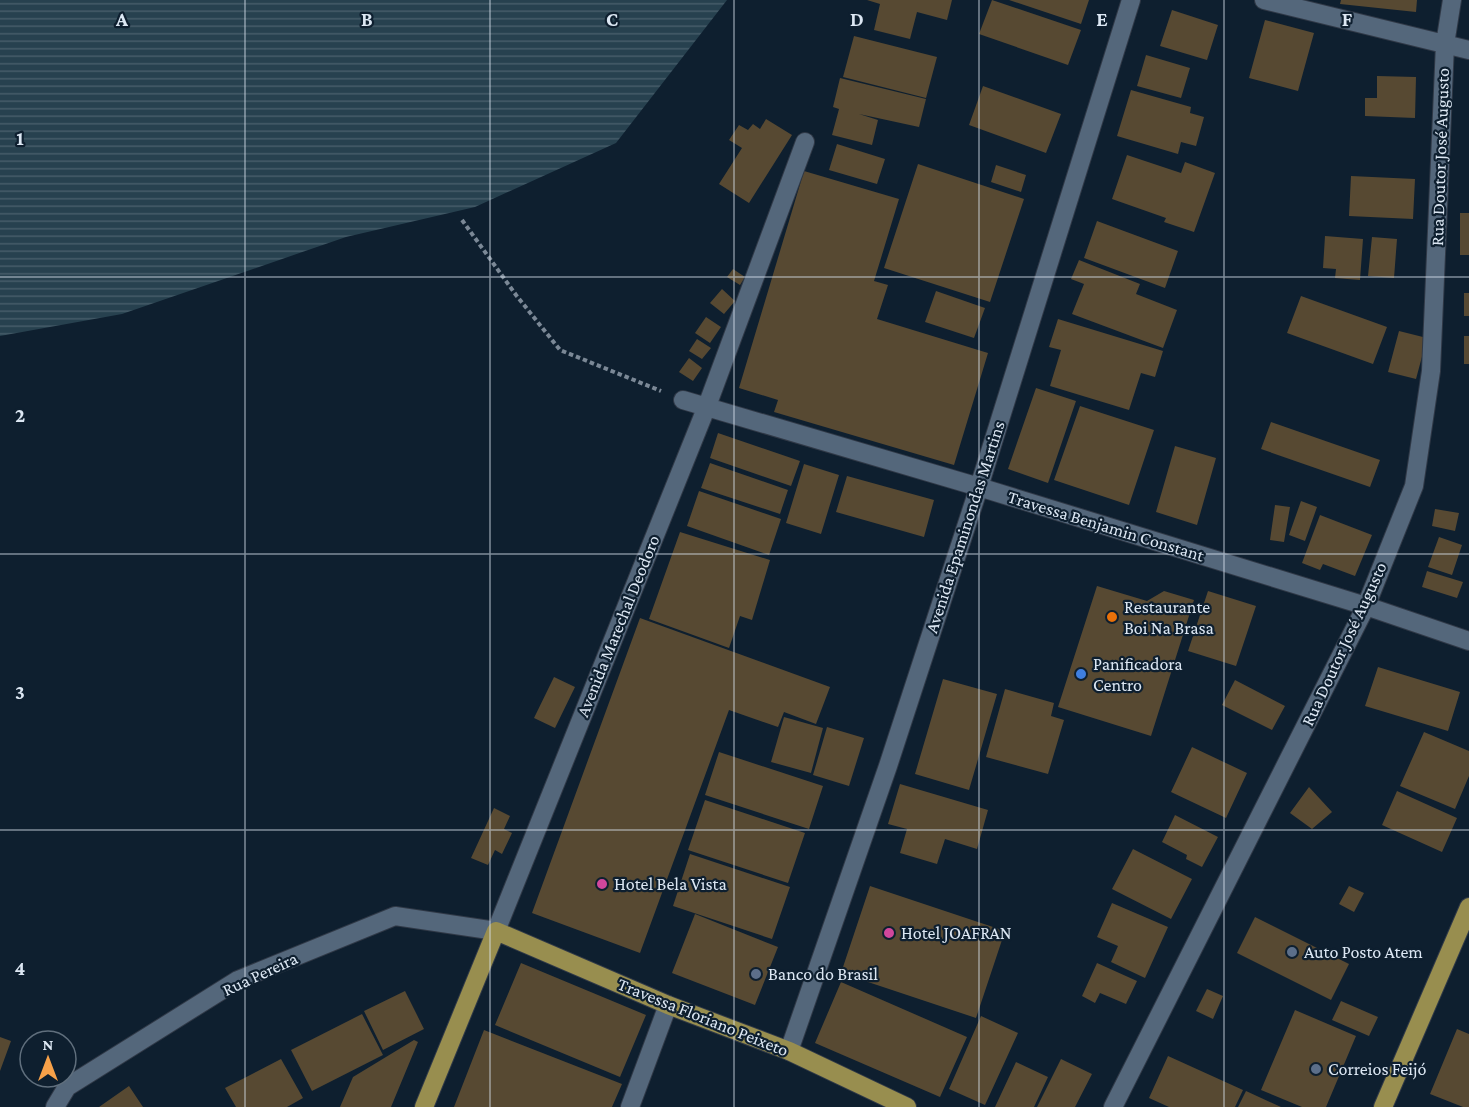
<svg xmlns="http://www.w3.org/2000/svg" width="1469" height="1107" font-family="'Crimson Pro',serif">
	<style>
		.water { fill: url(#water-rules) }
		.building { fill: #574932 }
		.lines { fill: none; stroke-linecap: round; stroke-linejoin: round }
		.minor-casing { stroke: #303947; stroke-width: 20 }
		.major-casing { stroke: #303947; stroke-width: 20 }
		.path { stroke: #7b8896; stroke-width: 4; stroke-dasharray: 4.5 3; stroke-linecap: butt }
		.minor { stroke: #54677b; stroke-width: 18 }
		.major { stroke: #988e4f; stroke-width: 18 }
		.grid { fill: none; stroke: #dce7f3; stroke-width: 1.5; stroke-opacity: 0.55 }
		.food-dot { fill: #e8710a; stroke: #0e1f2f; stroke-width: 2 }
		.shop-dot { fill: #3f7fe0; stroke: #0e1f2f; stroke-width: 2 }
		.hotel-dot { fill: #d1479c; stroke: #0e1f2f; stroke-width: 2 }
		.service-dot { fill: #5c6f8a; stroke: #0e1f2f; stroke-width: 2 }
		.labels { text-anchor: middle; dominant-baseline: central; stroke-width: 4.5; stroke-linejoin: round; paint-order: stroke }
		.street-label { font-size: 18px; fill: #dce7f3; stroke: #0e1f2f }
		.poi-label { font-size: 18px; fill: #dce7f3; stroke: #0e1f2f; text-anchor: start }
		.grid-label { font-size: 20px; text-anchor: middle; font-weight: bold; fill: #dce7f3; stroke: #0e1f2f; stroke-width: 4.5; stroke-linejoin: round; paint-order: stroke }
	</style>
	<defs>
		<pattern id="water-rules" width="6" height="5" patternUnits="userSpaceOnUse" patternTransform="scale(1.5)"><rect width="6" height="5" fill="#27414f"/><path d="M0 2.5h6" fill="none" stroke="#465c69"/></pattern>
	</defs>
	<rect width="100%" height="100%" fill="#0e1f2f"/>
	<!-- water -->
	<path class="water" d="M 0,0 L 727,0 L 616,143 L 475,207 L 346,237 L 122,314 L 0,336 Z"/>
	<!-- building -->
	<path class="building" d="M 867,0 L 952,0 L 947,20 L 917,12 L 910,39 L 874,30 L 880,4 Z
		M 992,0 L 1081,30 L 1068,65 L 979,34 Z
		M 1009,0 L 1089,0 L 1081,24 Z
		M 1341,0 L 1417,0 L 1416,12 L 1340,4 Z
		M 1172,10 L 1218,25 L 1207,60 L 1160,46 Z
		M 1265,20 L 1314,33 L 1298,91 L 1249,78 Z
		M 854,36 L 937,57 L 926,98 L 843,77 Z
		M 1146,55 L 1190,68 L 1181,98 L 1137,86 Z
		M 1377,76 L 1416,77 L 1415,118 L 1365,116 L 1365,98 L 1377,98 Z
		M 840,78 L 926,99 L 919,127 L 859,114 L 878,120 L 872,145 L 832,135 L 839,109 L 833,107 Z
		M 983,86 L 1061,114 L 1046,153 L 969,125 Z
		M 1131,90 L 1191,107 L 1190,113 L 1204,117 L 1196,146 L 1181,142 L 1178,154 L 1117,136 Z
		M 766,119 L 792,135 L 749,203 L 719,184 L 742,148 L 729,140 L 739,125 L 748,130 L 753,124 L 760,129 Z
		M 837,144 L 885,159 L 877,184 L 829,170 Z
		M 1127,155 L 1181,173 L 1185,162 L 1215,173 L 1194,232 L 1164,222 L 1166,218 L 1112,199 Z
		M 918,164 L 1024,199 L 990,302 L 884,268 Z
		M 996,165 L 1026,175 L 1021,192 L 991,182 Z
		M 804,171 L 899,199 L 874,281 L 888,285 L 877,319 L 988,353 L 954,465 L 774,412 L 778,400 L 739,388 Z
		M 1351,176 L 1415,179 L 1413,219 L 1349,216 Z
		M 1460,213 L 1469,213 L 1469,255 L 1460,255 Z
		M 1097,221 L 1178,251 L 1165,288 L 1084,258 Z
		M 1325,236 L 1363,239 L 1360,280 L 1335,278 L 1336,269 L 1323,268 Z
		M 1372,237 L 1397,239 L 1394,278 L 1368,276 Z
		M 1079,260 L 1140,284 L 1136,294 L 1177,310 L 1163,348 L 1072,314 L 1084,284 L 1071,279 Z
		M 733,269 L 745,277 L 740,285 L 727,277 Z
		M 722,289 L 735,301 L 724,314 L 710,303 Z
		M 936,291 L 985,308 L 974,338 L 925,322 Z
		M 1464,293 L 1469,293 L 1469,316 L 1464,316 Z
		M 1301,296 L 1387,327 L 1373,364 L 1287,333 Z
		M 706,317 L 721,327 L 710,343 L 695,333 Z
		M 1058,319 L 1163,351 L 1155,377 L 1141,373 L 1129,410 L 1050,386 L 1061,350 L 1049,347 Z
		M 1399,331 L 1427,338 L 1416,379 L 1388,372 Z
		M 1464,336 L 1469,336 L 1469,364 L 1464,364 Z
		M 697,339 L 711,348 L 702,359 L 689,351 Z
		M 689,358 L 702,368 L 693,381 L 679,372 Z
		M 1036,388 L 1076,401 L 1048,483 L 1008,469 Z
		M 1080,406 L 1154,430 L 1129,505 L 1054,480 Z
		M 1271,422 L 1380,460 L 1370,487 L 1261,449 Z
		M 718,433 L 800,461 L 791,486 L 710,458 Z
		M 1175,446 L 1216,458 L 1197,525 L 1156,512 Z
		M 710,463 L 788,490 L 780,514 L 701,488 Z
		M 804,464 L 839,475 L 821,534 L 786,523 Z
		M 847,476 L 934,500 L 924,537 L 836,512 Z
		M 699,491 L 781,519 L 769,555 L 687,526 Z
		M 1301,501 L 1317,507 L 1305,541 L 1289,535 Z
		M 1275,505 L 1290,507 L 1284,542 L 1270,540 Z
		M 1435,509 L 1459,513 L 1455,531 L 1432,526 Z
		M 1320,515 L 1372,535 L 1355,576 L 1323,564 L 1320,570 L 1302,563 Z
		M 680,532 L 770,560 L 752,620 L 740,616 L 729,648 L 649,619 Z
		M 1439,537 L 1462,545 L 1452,575 L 1428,567 Z
		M 1427,571 L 1463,582 L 1457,598 L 1422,587 Z
		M 1097,586 L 1147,601 L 1164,591 L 1194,600 L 1151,736 L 1058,707 Z
		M 1208,591 L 1256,606 L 1236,666 L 1188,651 Z
		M 640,618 L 830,687 L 816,724 L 784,712 L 778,727 L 729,710 L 640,953 L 532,913 Z
		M 1378,667 L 1460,692 L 1448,731 L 1365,706 Z
		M 554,677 L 575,687 L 555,728 L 534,718 Z
		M 943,679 L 997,694 L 969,790 L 915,774 Z
		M 1235,680 L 1285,706 L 1272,730 L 1222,705 Z
		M 1005,689 L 1054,703 L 1051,716 L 1064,720 L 1048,774 L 986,757 Z
		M 784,717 L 823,728 L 811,773 L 771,762 Z
		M 827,727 L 864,738 L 849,786 L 813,775 Z
		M 1424,732 L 1469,751 L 1469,776 L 1455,809 L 1400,786 Z
		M 1192,747 L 1247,773 L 1226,818 L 1171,792 Z
		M 719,752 L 823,786 L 809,829 L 705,795 Z
		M 900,784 L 988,810 L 977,849 L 945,839 L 937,864 L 900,853 L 907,829 L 888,824 Z
		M 1309,787 L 1332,812 L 1312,829 L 1290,813 Z
		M 1397,791 L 1457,818 L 1442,852 L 1382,825 Z
		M 705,800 L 805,833 L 788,883 L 688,850 Z
		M 494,808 L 510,816 L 504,829 L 512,833 L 502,854 L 495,850 L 488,865 L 471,858 Z
		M 1175,815 L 1218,837 L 1202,867 L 1186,859 L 1187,855 L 1162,842 Z
		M 1133,849 L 1192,879 L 1171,919 L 1112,889 Z
		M 690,854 L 790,887 L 772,939 L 673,906 Z
		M 870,886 L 1005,931 L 976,1018 L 841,973 Z
		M 1349,886 L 1364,893 L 1354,912 L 1339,904 Z
		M 1112,903 L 1168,927 L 1145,978 L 1111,962 L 1118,946 L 1097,937 Z
		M 695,914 L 778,947 L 755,1005 L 672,973 Z
		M 1255,917 L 1349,964 L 1331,1000 L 1237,953 Z
		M 521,963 L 646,1015 L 620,1077 L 495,1025 Z
		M 1097,963 L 1137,981 L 1126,1004 L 1100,993 L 1095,1003 L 1082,996 Z
		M 841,982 L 967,1037 L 940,1097 L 815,1043 Z
		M 1207,989 L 1223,996 L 1213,1019 L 1196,1011 Z
		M 405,991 L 424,1029 L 383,1050 L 364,1011 Z
		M 1341,1001 L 1378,1017 L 1369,1036 L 1332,1020 Z
		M 1295,1010 L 1356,1036 L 1326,1107 L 1302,1107 L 1261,1090 Z
		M 362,1014 L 383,1055 L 312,1091 L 291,1050 Z
		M 981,1016 L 1018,1033 L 985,1105 L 949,1089 Z
		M 1457,1029 L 1469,1034 L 1469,1107 L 1463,1107 L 1430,1094 Z
		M 484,1030 L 622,1084 L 612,1107 L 454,1107 Z
		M 0,1037 L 11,1041 L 0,1071 Z
		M 414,1040 L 418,1042 L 391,1107 L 340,1107 L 353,1077 Z
		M 1168,1056 L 1243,1090 L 1235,1107 L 1169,1107 L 1149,1098 Z
		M 281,1059 L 303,1098 L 287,1107 L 236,1107 L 225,1088 Z
		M 1061,1059 L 1092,1074 L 1075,1107 L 1037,1107 Z
		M 1016,1062 L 1048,1077 L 1034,1107 L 995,1107 Z
		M 129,1086 L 143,1107 L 99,1107 Z
		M 1246,1091 L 1281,1107 L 1238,1107 Z"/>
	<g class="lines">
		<!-- minor casing -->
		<g class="minor-casing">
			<path id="minor" d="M 1264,0 L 1469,50
				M 683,400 L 979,487 L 1366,606 L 1469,641
				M 789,1051 L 888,766 L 979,487 L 1131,0
				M 55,1107 L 67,1087 L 238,980 L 395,916 L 496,931 L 707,406 L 805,142
				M 630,1107 L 668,1005
				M 1113,1107 L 1366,606 L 1414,486 L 1431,371 L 1445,44 L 1452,0"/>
		</g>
		<!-- major casing -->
		<g class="major-casing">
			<path id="major" d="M 424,1107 L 496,931 L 668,1005 L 789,1051 L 907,1107
				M 1383,1107 L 1469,907"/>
		</g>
		<!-- path -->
		<path class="path" d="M 462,220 L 516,295 L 560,350 L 661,391"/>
		<!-- minor -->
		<use href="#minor" class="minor"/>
		<!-- major -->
		<use href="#major" class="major"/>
	</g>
	<!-- grid -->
	<path class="grid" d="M 245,0 L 245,1107M 490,0 L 490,1107M 734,0 L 734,1107M 979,0 L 979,1107M 1224,0 L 1224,1107M 0,277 L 1469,277M 0,554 L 1469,554M 0,830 L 1469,830"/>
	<!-- markers -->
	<circle class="food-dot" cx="1112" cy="617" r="6"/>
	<circle class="shop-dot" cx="1081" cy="674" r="6"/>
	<g class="hotel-dot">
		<circle cx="602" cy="884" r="6"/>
		<circle cx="889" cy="933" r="6"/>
	</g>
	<g class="service-dot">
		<circle cx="1292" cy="952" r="6"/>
		<circle cx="756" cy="974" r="6"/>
		<circle cx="1316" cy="1069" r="6"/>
	</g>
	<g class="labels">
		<!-- street labels -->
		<g class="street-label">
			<text transform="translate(1440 157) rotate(-88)">Rua Doutor José Augusto</text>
			<text transform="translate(1106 526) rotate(17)">Travessa Benjamin Constant</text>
			<text transform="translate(965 527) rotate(-72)">Avenida Epaminondas Martins</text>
			<text transform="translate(618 626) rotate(-68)">Avenida Marechal Deodoro</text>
			<text transform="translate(1344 644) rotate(-65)">Rua Doutor José Augusto</text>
			<text transform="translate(260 974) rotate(-25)">Rua Pereira</text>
			<text transform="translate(703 1017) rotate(22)">Travessa Floriano Peixeto</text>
		</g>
		<!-- poi labels -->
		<g class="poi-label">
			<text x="1124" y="607">Restaurante<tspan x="1124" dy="21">Boi Na Brasa</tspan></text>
			<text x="1093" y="664">Panificadora<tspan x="1093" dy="21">Centro</tspan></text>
			<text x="614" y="884">Hotel Bela Vista</text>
			<text x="901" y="933">Hotel JOAFRAN</text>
			<text x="1304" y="952">Auto Posto Atem</text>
			<text x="768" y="974">Banco do Brasil</text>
			<text x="1328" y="1069">Correios Feijó</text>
		</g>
	</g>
	<g class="grid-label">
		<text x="122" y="26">A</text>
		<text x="367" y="26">B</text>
		<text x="612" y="26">C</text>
		<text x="857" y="26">D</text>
		<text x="1102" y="26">E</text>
		<text x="1347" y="26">F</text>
		<text x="20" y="145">1</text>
		<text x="20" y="422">2</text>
		<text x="20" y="699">3</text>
		<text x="20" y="975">4</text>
	</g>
	<!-- north arrow -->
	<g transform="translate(48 1059)"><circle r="28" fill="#0e1f2f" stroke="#606f7d" stroke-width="1.5"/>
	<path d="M0-4.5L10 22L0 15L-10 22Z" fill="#f7a149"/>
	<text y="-9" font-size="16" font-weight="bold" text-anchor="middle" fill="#dce7f3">N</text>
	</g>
</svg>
